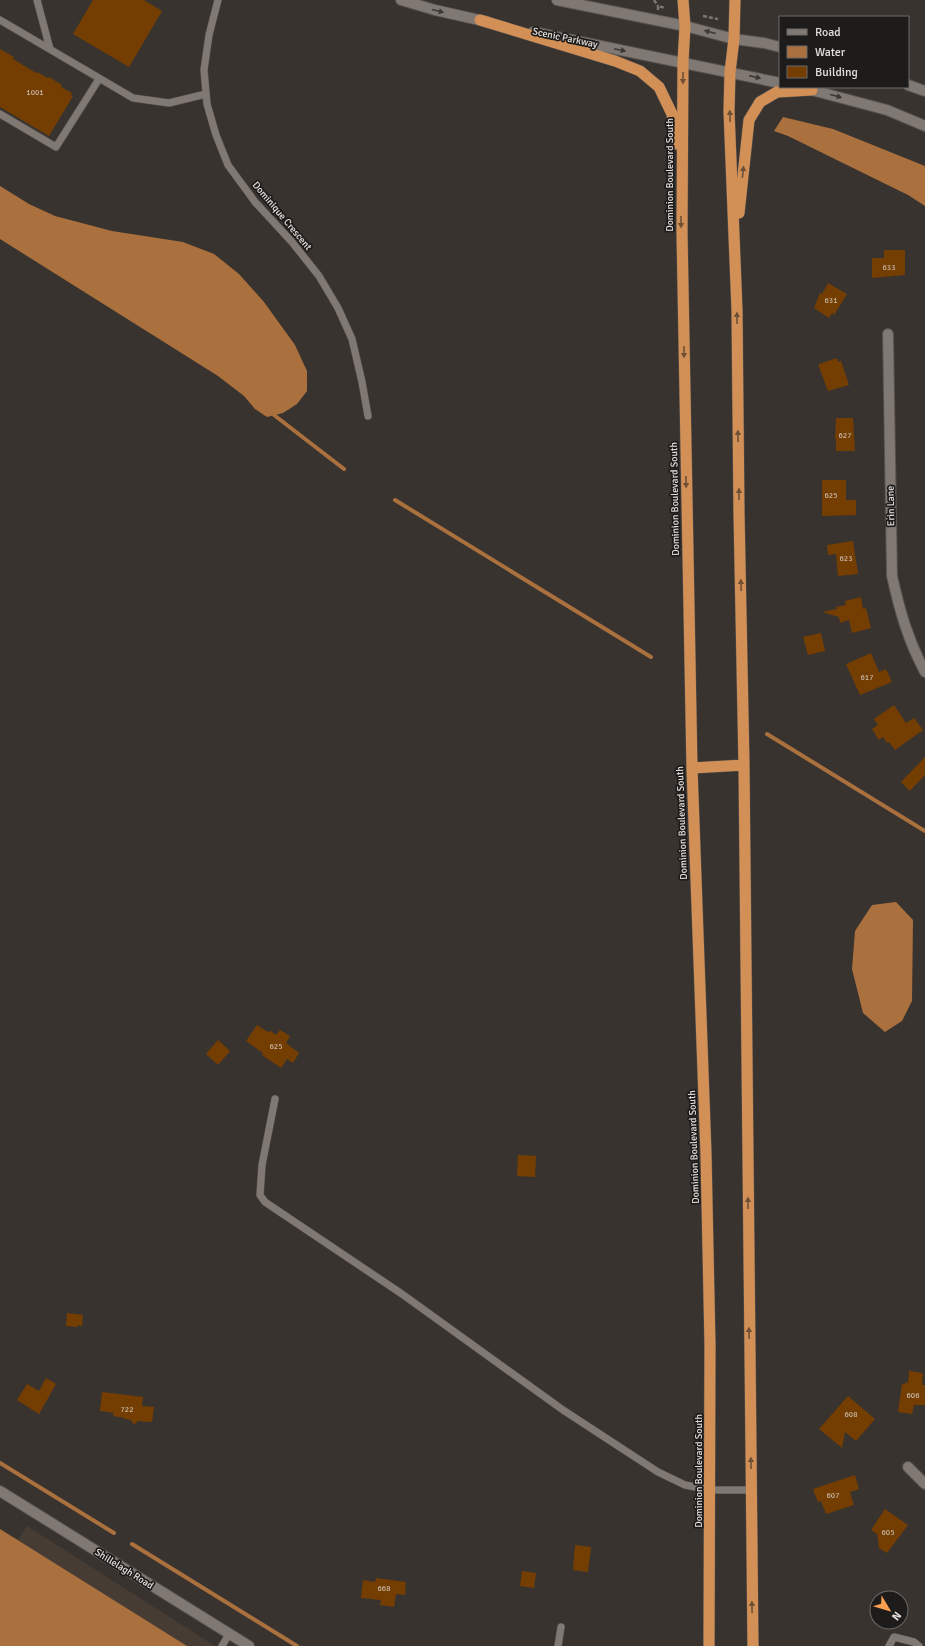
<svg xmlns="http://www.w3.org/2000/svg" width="925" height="1646" font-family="Signika,sans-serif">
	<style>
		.built { fill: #473c34 }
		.water { fill: #aa703e }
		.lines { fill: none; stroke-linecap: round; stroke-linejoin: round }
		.stream { stroke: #aa703e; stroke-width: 4 }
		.building { fill: #743e02 }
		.service-casing { stroke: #57524e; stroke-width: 8 }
		.minor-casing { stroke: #57524e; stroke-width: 12 }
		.tertiary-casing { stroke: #57524e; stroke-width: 12 }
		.trunk-casing { stroke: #57524e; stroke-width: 12 }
		.path { stroke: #7b7672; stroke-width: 2.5; stroke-dasharray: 4 2; stroke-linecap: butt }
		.service { stroke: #7f7873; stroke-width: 7 }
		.minor { stroke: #7f7873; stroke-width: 10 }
		.tertiary { stroke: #7f7873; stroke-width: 10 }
		.trunk { stroke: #d39056; stroke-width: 11 }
		.oneway { fill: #3b3835 }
		.oneway2 { fill: #6f5035 }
		.labels { text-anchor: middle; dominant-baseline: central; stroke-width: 3.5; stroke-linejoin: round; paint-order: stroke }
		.number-label { font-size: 8px; fill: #c7b7a6 }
		.street-label { font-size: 10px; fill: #e3dfdc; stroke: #1e1c1a }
	</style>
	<rect width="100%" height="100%" fill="#39332f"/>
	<!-- built -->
	<path class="built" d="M 27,1526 L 215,1646 L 0,1646 L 0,1568 Z"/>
	<!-- water -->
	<path class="water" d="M 783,117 L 833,129 L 925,166 L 925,206 L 908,195 L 788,136 L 774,131 Z
		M 0,186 L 29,204 L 55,216 L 112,231 L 183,242 L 214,254 L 239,274 L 264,302 L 295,345 L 307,371 L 307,391 L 297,404 L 283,413 L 267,417 L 255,409 L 244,396 L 218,376 L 0,239 Z
		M 896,902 L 913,920 L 912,1001 L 902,1021 L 885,1032 L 863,1013 L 852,969 L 855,931 L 872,905 Z
		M 0,1529 L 187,1646 L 0,1646 Z"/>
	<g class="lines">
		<!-- stream -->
		<path class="stream" d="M 274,415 L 344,469
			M 395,500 L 651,657
			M 767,734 L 925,831
			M 0,1463 L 114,1533
			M 132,1544 L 297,1646"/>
	</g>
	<!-- building -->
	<path class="building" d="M 93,0 L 144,0 L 162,11 L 129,67 L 73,34 Z
		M 0,49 L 14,57 L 13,59 L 36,73 L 37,72 L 48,78 L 49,77 L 62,85 L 61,87 L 72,93 L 71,95 L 73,96 L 49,136 L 0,107 Z
		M 884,250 L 905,250 L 905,275 L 872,278 L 872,258 L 884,258 Z
		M 828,283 L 847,294 L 834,315 L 832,313 L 829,318 L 814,308 L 820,293 L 822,294 Z
		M 837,358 L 838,362 L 841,361 L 849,385 L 828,391 L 819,367 L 819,364 Z
		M 836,418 L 853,418 L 855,451 L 836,451 L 836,439 L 835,439 Z
		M 822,480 L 846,480 L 846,500 L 856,500 L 856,515 L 822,516 Z
		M 853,541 L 858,574 L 838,576 L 836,554 L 828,555 L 827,545 Z
		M 861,597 L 863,609 L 866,608 L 871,628 L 852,633 L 849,620 L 840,623 L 839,617 L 822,612 L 837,609 L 836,607 L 846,605 L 845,601 Z
		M 821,633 L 825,651 L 808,655 L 803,637 Z
		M 871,653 L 879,672 L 886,669 L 892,682 L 860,695 L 846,664 Z
		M 894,705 L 906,723 L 914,718 L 923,730 L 895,750 L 889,742 L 887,743 L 883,737 L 879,740 L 872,729 L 878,725 L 874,719 Z
		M 925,757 L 925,775 L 910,791 L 901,782 Z
		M 257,1025 L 268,1032 L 271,1031 L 276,1035 L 280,1030 L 290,1036 L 286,1043 L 299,1053 L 293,1063 L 287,1059 L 281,1068 L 262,1055 L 263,1053 L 246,1041 Z
		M 218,1040 L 230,1051 L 218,1065 L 206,1054 Z
		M 518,1155 L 536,1156 L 535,1177 L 517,1176 Z
		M 67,1313 L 83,1315 L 82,1326 L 78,1325 L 78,1327 L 66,1326 Z
		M 909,1371 L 923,1373 L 922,1385 L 925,1385 L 925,1405 L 914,1405 L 912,1414 L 898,1412 L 902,1384 L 905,1384 L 905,1382 L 908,1383 Z
		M 46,1378 L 56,1384 L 39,1414 L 17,1400 L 27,1384 L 39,1391 Z
		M 102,1392 L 143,1397 L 142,1406 L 154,1407 L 152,1422 L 138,1421 L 134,1425 L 131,1420 L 125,1419 L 125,1418 L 113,1416 L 114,1413 L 100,1411 Z
		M 848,1396 L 875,1419 L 856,1441 L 845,1432 L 842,1448 L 819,1429 Z
		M 855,1475 L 859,1489 L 850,1492 L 854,1505 L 826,1514 L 821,1501 L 818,1502 L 813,1489 Z
		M 885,1509 L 908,1525 L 887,1553 L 879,1548 L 877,1534 L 871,1530 Z
		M 575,1545 L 591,1547 L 588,1572 L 573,1570 Z
		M 522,1571 L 536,1573 L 534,1588 L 520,1586 Z
		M 376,1578 L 406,1582 L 405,1595 L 396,1594 L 394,1607 L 380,1605 L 381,1600 L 361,1598 L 363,1580 L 375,1582 Z"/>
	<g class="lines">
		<!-- service casing -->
		<g class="service-casing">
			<path id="service" d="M 37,0 L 50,49
				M 218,0 L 209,35 L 204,70 L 207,104 L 216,135 L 228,165 L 255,202 L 292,242 L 319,276 L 338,308 L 352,339 L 362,382 L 368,416
				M 0,20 L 133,98 L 169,103 L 206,94
				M 0,114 L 56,147 L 99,79
				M 275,1099 L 262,1165 L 260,1195 L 265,1202 L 402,1294 L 563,1410 L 658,1472 L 685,1485 L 711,1490 L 751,1490
				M 222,1646 L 229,1634
				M 558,1646 L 561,1627
				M 889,1646 L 894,1637 L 914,1642 L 919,1646"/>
		</g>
		<!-- minor casing -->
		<g class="minor-casing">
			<path id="minor" d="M 888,334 L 892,576 C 900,612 908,640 925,672
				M 908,1467 L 925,1484
				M 0,1491 L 249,1646"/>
		</g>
		<!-- tertiary casing -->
		<g class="tertiary-casing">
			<path id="tertiary" d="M 401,0 L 435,10 L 488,22
				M 557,0 L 685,26 L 734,39 L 764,43 L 780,47
				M 533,32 L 780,83
				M 908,85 L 925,91
				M 804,88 L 887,110 L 925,126"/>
		</g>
		<!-- trunk casing -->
		<g class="trunk-casing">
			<path id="trunk" d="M 683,0 L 685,26 L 683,62 L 682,232 L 692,768 L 706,1154 L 710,1345 L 709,1646
				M 735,0 L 734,39 L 730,72 L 729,111 L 737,310 L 739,513 L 744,765 L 753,1646
				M 480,20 L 615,61 L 640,71 L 659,87 L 672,114 L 676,144
				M 739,213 L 749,120 L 760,102 L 777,92 L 812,90
				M 692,768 L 744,765"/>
		</g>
		<!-- path -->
		<path class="path" d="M 654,0 L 658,6
			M 658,10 L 658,6 L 665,8
			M 703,16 L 718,19"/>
		<!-- service -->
		<use href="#service" class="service"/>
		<!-- minor -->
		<use href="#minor" class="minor"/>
		<!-- tertiary -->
		<use href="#tertiary" class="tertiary"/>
		<!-- trunk -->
		<use href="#trunk" class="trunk"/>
	</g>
	<!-- one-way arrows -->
	<defs><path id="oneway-solid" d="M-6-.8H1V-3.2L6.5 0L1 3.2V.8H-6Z"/></defs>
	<g class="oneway">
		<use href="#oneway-solid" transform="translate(438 11) rotate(14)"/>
		<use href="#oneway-solid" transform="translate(710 32) rotate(-165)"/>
		<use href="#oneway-solid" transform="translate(620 50) rotate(12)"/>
		<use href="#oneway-solid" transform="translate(755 77) rotate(13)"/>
		<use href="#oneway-solid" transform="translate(836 96) rotate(15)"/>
	</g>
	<g class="oneway2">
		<use href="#oneway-solid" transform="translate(683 78) rotate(91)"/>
		<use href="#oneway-solid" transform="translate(730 116) rotate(-92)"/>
		<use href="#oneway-solid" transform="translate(743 172) rotate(-84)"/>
		<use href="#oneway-solid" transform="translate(681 222) rotate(90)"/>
		<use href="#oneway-solid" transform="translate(737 318) rotate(-91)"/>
		<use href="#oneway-solid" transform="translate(684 352) rotate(89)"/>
		<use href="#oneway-solid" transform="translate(738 436) rotate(-91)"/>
		<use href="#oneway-solid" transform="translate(686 482) rotate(89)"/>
		<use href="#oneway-solid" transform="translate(739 494) rotate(-90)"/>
		<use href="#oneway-solid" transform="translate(741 585) rotate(-92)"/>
		<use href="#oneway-solid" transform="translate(748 1203) rotate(-91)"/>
		<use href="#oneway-solid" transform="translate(749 1333) rotate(-91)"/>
		<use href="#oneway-solid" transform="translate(751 1463) rotate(-91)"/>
		<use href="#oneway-solid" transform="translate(752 1607) rotate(-91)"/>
	</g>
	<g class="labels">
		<!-- number labels -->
		<g class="number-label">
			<text x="35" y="92">1001</text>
			<text x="889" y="267">633</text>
			<text x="831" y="300">631</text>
			<text x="845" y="435">627</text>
			<text x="831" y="495">625</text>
			<text x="846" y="558">623</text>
			<text x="867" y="677">617</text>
			<text x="276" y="1046">625</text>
			<text x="913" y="1395">606</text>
			<text x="127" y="1409">722</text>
			<text x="851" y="1414">608</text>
			<text x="833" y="1495">607</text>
			<text x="888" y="1532">605</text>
			<text x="384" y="1588">668</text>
		</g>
		<!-- street labels -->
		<g class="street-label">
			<text transform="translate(565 38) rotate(12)">Scenic Parkway</text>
			<text transform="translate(670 175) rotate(-90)">Dominion Boulevard South</text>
			<text transform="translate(282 216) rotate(50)">Dominique Crescent</text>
			<text transform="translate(675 499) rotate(-91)">Dominion Boulevard South</text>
			<text transform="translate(891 506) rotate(-91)">Erin Lane</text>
			<text transform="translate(682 823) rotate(-92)">Dominion Boulevard South</text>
			<text transform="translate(694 1147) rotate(-92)">Dominion Boulevard South</text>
			<text transform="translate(699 1471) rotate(-90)">Dominion Boulevard South</text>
			<text transform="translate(124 1569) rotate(32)">Shillelagh Road</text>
		</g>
	</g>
	<!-- legend -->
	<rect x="779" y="16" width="130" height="72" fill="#1e1c1a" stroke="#6d6a68"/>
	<rect x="787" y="29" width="20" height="6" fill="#7f7873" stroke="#6d6a68"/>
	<text x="815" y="36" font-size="12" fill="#e3dfdc">Road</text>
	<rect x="787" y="46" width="20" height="12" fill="#aa703e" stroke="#6d6a68"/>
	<text x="815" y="56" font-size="12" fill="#e3dfdc">Water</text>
	<rect x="787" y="66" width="20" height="12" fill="#743e02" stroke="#6d6a68"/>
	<text x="815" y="76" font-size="12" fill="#e3dfdc">Building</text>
	<!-- north arrow -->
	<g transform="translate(889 1610) rotate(128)"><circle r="19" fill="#1e1c1a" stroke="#6d6a68"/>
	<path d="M0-3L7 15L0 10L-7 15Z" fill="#fa9f4f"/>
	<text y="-6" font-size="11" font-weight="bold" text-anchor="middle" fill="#e3dfdc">N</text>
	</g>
</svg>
